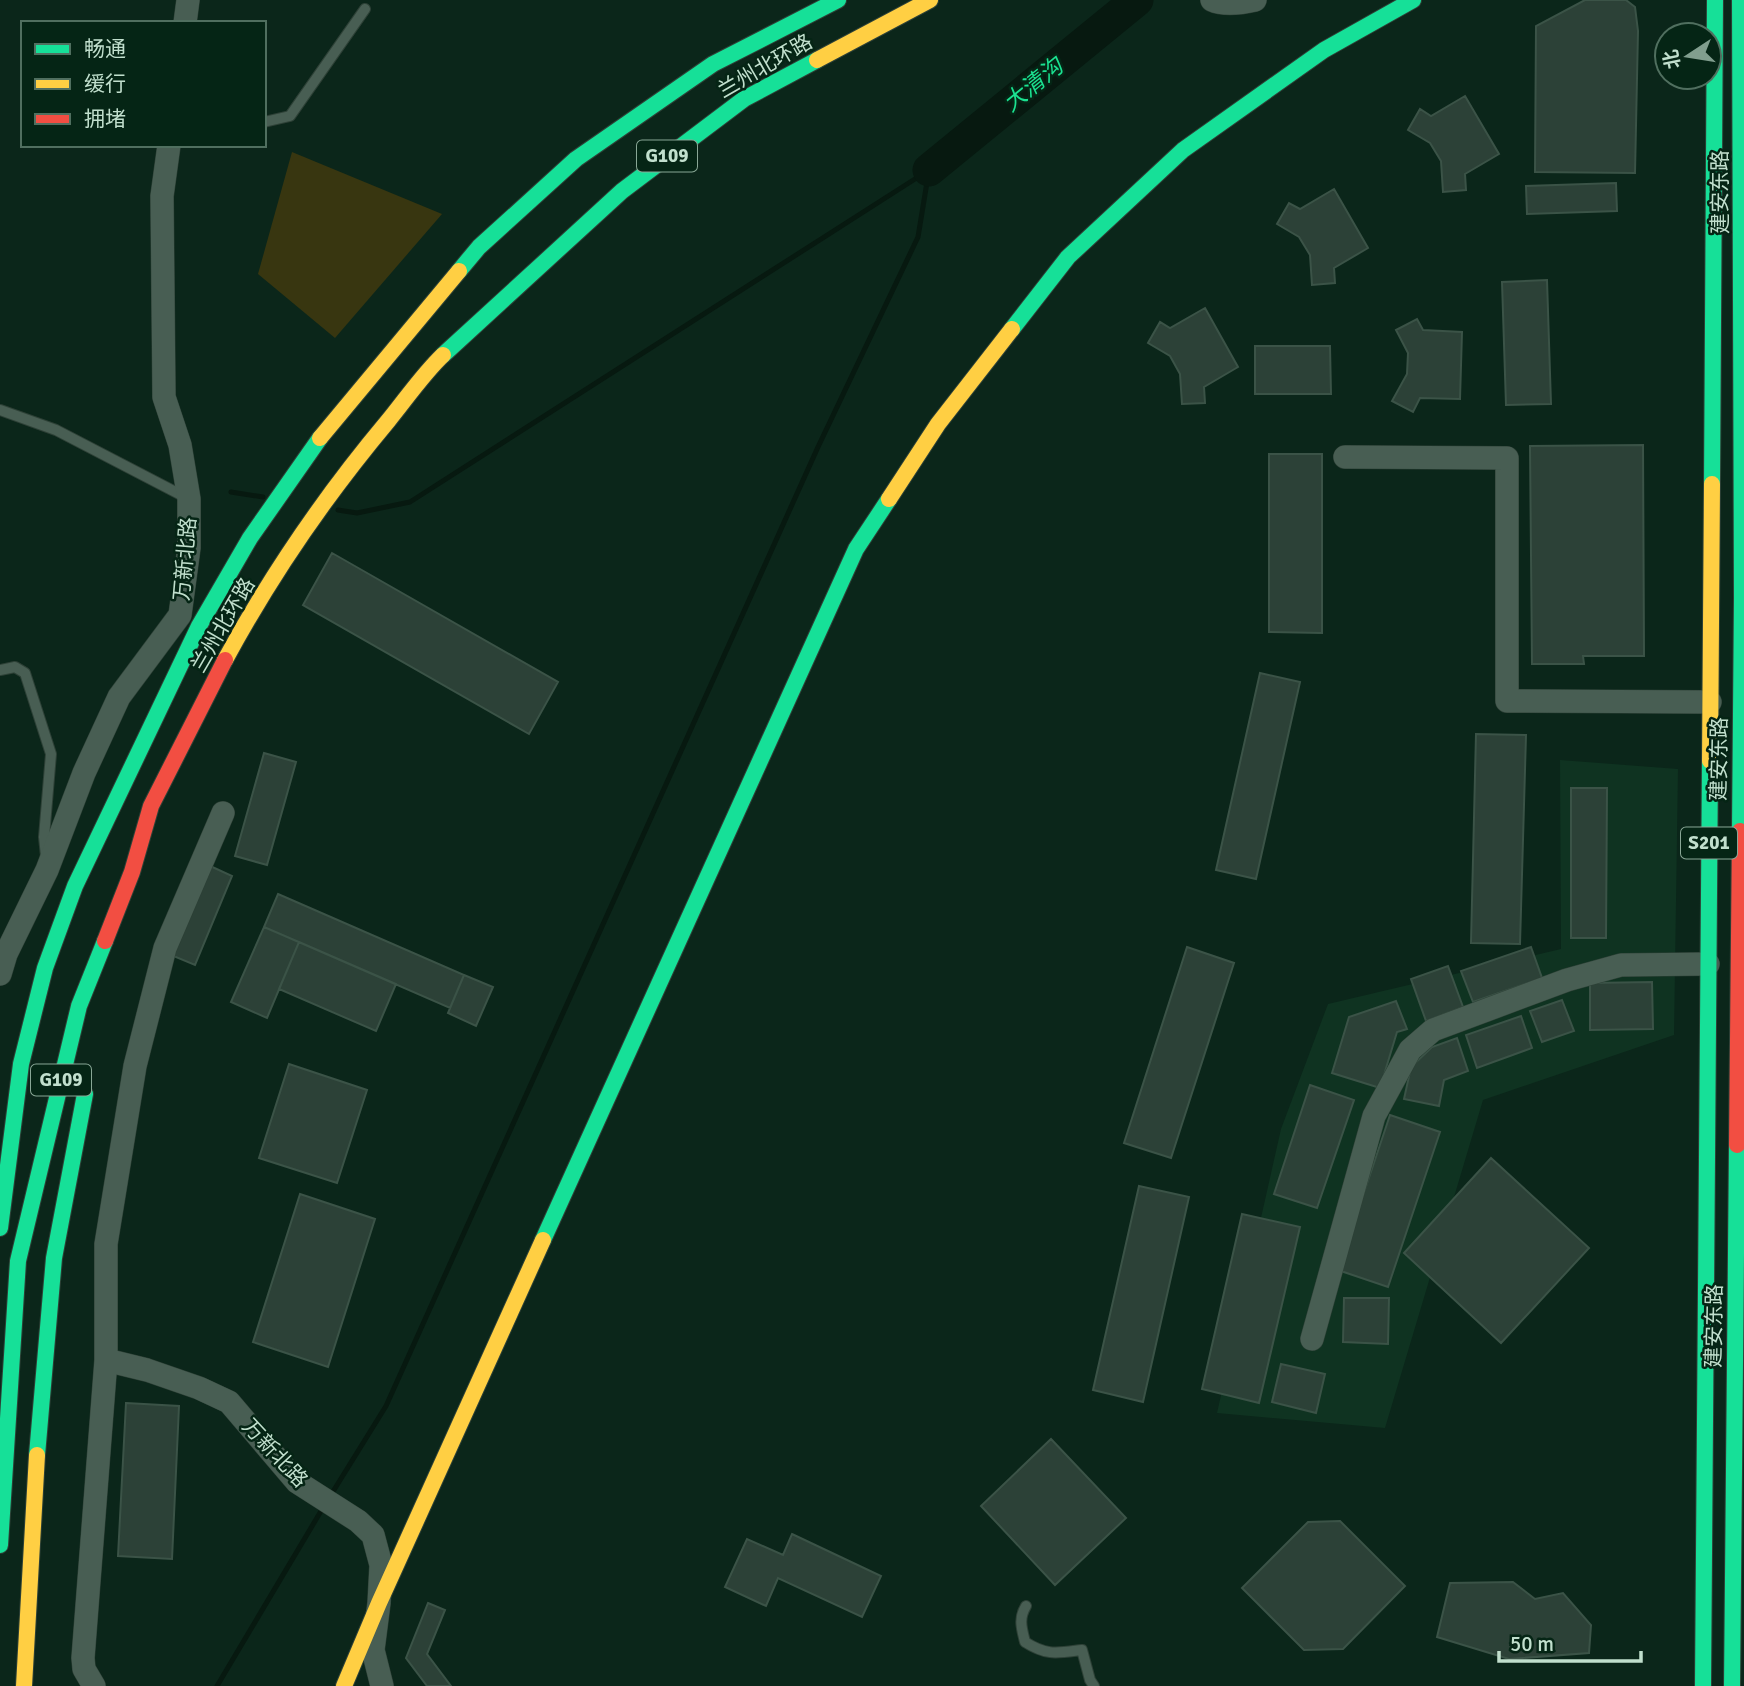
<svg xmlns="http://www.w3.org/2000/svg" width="1744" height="1686" font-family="Signika,'Noto Sans SC',sans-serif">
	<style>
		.built { fill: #0f3321 }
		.green { fill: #383610 }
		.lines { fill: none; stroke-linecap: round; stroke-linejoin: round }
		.stream { stroke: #071910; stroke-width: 5 }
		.river { stroke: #071910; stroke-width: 33 }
		.building { fill: #2c4137; stroke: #3b5347; stroke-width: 2 }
		.lane-casing { stroke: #2e4137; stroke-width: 12 }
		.street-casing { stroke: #2e4137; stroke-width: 24 }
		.fast-casing { stroke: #2e4137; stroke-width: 18 }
		.slow-casing { stroke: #2e4137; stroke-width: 18 }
		.jam-casing { stroke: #2e4137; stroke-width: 18 }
		.lane { stroke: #485e53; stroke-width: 10 }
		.street { stroke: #485e53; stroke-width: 23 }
		.fast { stroke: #16e098; stroke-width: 16 }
		.slow { stroke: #ffcf43; stroke-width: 16 }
		.jam { stroke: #f24e42; stroke-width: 16 }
		.labels { text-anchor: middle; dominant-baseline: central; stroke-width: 5; stroke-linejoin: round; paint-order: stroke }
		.shield { fill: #052515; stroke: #89a796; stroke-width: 2 }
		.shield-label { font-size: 19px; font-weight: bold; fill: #c1dfcd }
		.street-label { font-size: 21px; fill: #c1dfcd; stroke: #052515 }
		.water-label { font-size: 23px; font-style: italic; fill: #1be291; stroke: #052515 }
	</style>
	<rect width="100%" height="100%" fill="#0b261a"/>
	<!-- built -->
	<path class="built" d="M 1560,760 L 1678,769 L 1674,1035 L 1483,1100 L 1385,1428 L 1217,1413 L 1281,1129 L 1328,1004 L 1561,949 Z"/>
	<!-- green -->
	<path class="green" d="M 292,152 L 442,214 L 335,338 L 258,274 Z"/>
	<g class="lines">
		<!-- stream -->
		<path class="stream" d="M 231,492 L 263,497
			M 338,510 L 357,513 L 410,502 L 929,170
			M 329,1498 L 386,1406 L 818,447 L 918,237 L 929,170
			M 217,1686 L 324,1506"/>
		<!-- river -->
		<path class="river" d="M 929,170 L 1137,0"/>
	</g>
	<!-- building -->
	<path class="building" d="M 1585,0 L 1626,0 L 1635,7 L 1638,31 L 1635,173 L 1535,172 L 1536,26 Z
		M 1465,96 L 1499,154 L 1465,174 L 1466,190 L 1443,192 L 1441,161 L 1430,143 L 1408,130 L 1420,109 L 1431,116 Z
		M 1616,183 L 1617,211 L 1527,214 L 1526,186 Z
		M 1334,189 L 1368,248 L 1334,268 L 1335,283 L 1312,285 L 1310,255 L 1299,237 L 1277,224 L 1289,203 L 1300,209 Z
		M 1547,280 L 1551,404 L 1506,405 L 1502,282 Z
		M 1205,308 L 1238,367 L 1204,387 L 1205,403 L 1182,404 L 1180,374 L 1170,356 L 1148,343 L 1160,322 L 1170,328 Z
		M 1417,319 L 1423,330 L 1462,332 L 1460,399 L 1420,398 L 1413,412 L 1392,401 L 1407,374 L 1408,353 L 1396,330 Z
		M 1255,346 L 1330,346 L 1331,394 L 1255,394 Z
		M 1643,445 L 1644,656 L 1583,656 L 1584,664 L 1532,664 L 1530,446 Z
		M 1269,454 L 1322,454 L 1322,633 L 1269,632 Z
		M 332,553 L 558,682 L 529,734 L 303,605 Z
		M 1260,673 L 1300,682 L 1256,879 L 1216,870 Z
		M 1476,734 L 1526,735 L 1520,944 L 1471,943 Z
		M 264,753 L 296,762 L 267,865 L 235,856 Z
		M 1571,788 L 1607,788 L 1606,938 L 1571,938 Z
		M 208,865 L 232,876 L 195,965 L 171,955 Z
		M 278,894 L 464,975 L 450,1008 L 264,927 Z
		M 264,927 L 299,942 L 267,1018 L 231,1002 Z
		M 299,942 L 396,984 L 376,1031 L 279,989 Z
		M 1187,947 L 1234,963 L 1171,1158 L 1124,1143 Z
		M 1531,947 L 1542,978 L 1473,1002 L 1461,971 Z
		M 1448,966 L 1463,1007 L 1426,1021 L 1411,979 Z
		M 464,975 L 493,987 L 476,1026 L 448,1013 Z
		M 1652,982 L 1653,1029 L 1590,1030 L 1590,983 Z
		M 1562,1000 L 1574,1031 L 1542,1042 L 1530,1011 Z
		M 1396,1001 L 1407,1029 L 1397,1032 L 1380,1088 L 1332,1073 L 1349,1017 Z
		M 1521,1016 L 1532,1048 L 1477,1068 L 1466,1035 Z
		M 1457,1038 L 1468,1071 L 1444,1080 L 1439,1106 L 1404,1099 L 1411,1067 L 1432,1047 Z
		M 289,1064 L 367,1090 L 337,1183 L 259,1158 Z
		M 1310,1085 L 1354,1100 L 1317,1208 L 1274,1194 Z
		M 1390,1115 L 1440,1132 L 1388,1287 L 1338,1270 Z
		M 1491,1158 L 1589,1248 L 1501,1343 L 1404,1253 Z
		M 1139,1186 L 1189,1197 L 1143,1402 L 1093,1390 Z
		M 300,1194 L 375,1219 L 328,1367 L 253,1342 Z
		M 1242,1214 L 1300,1227 L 1259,1403 L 1202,1389 Z
		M 1344,1298 L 1389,1298 L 1388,1344 L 1343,1342 Z
		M 1281,1364 L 1325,1374 L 1316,1413 L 1272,1402 Z
		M 126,1403 L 179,1406 L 172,1559 L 118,1556 Z
		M 1051,1439 L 1126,1518 L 1055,1585 L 981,1506 Z
		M 1340,1521 L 1405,1586 L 1343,1649 L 1304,1650 L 1242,1588 L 1308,1522 Z
		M 792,1534 L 881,1576 L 862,1617 L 778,1578 L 766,1606 L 725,1587 L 747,1539 L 783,1555 Z
		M 1513,1582 L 1535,1599 L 1563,1593 L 1591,1625 L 1589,1653 L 1509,1659 L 1437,1637 L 1450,1583 Z
		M 428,1603 L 445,1610 L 427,1654 L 451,1686 L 427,1686 L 406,1658 Z"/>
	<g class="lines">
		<!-- lane casing -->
		<g class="lane-casing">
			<path id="lane" d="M 264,122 L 290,116 L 365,9
				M 0,410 L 56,430 L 187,498
				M 0,670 L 15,667 L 25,673 L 51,754 L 44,837 L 46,856
				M 1026,1606 C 1018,1619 1022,1629 1025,1642 C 1047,1656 1057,1653 1082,1650 L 1090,1680 L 1094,1686"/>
		</g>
		<!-- street casing -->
		<g class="street-casing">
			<path id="street" d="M 1212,0 C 1225,6 1242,3 1255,0
				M 185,23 L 188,0
				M 1345,457 L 1507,458 L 1507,701 L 1710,702
				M 0,974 L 6,954 L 47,870 L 84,773 L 119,697 L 180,615 L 189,548 L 189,499 L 180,445 L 164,397 L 162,196 L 169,145
				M 1312,1339 L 1374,1116 L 1410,1050 L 1433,1030 L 1567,980 L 1621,965 L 1708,964
				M 106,1360 L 147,1370 L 199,1388 L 229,1402 L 297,1482 L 358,1521 L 373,1535 L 381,1565 L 379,1603 L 373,1650 L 382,1686
				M 94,1686 L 84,1669 L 83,1658 L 106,1360 L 106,1244 L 135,1066 L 165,948 L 223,813"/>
		</g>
		<!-- fast casing -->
		<g class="fast-casing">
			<path id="fast" d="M 459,271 L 479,247 L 576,159 L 713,64 L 838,0
				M 1012,329 L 1068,257 L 1183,150 L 1324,50 L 1413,0
				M 443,355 L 622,191 L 744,99 L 817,60
				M 1712,484 L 1715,0
				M 1740,831 L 1742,598 L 1740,0
				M 0,1228 L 21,1064 L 45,968 L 75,886 L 199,626 L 250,538 L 320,438
				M 543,1240 L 856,549 L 889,499
				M 37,1455 L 54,1258 L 85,1094
				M 0,1545 L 18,1261 L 79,1006 L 105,941
				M 1703,1686 L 1710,761
				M 1732,1686 L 1737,1145"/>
		</g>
		<!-- slow casing -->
		<g class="slow-casing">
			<path id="slow" d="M 817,60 L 930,0
				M 320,438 L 459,271
				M 889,499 L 938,424 L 1012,329
				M 225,660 C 271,575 326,495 388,421 C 406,399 423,374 443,355
				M 1710,761 L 1712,484
				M 24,1686 L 37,1455
				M 344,1686 L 379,1603 L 543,1240"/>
		</g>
		<!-- jam casing -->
		<g class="jam-casing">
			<path id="jam" d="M 105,941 L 132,872 L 151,806 L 225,660
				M 1737,1145 L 1740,831"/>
		</g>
		<!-- lane -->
		<use href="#lane" class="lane"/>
		<!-- street -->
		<use href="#street" class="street"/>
		<!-- fast -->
		<use href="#fast" class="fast"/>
		<!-- slow -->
		<use href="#slow" class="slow"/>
		<!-- jam -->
		<use href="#jam" class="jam"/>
	</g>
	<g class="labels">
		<!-- shield labels -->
		<g class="shield">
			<rect x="637" y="140.5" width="60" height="31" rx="5"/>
			<rect x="1681" y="827.5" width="56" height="31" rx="5"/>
			<rect x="31" y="1064.5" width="60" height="31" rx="5"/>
		</g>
		<g class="shield-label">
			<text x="667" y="156">G109</text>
			<text x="1709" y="843">S201</text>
			<text x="61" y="1080">G109</text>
		</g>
		<!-- street labels -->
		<g class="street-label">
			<text transform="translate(765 66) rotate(-30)">兰州北环路</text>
			<text transform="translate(1720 192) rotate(-90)">建安东路</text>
			<text transform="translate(185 559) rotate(-85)">万新北路</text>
			<text transform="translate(223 625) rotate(-60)">兰州北环路</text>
			<text transform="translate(1719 759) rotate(-89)">建安东路</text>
			<text transform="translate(1714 1326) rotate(-89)">建安东路</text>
			<text transform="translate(275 1453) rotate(47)">万新北路</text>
		</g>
		<!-- water labels -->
		<g class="water-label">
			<text transform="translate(1033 85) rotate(-39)">大清沟</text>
		</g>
	</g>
	<!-- legend -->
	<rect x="21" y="21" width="245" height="126" fill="#052515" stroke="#506f5f" stroke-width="2"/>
	<rect x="35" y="44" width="35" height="10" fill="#16e098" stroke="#506f5f" stroke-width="2"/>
	<text x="84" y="56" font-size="21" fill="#c1dfcd">畅通</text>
	<rect x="35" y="79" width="35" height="10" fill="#ffcf43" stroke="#506f5f" stroke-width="2"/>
	<text x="84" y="91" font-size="21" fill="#c1dfcd">缓行</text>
	<rect x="35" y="114" width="35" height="10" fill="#f24e42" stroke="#506f5f" stroke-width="2"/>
	<text x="84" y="126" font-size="21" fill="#c1dfcd">拥堵</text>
	<!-- north arrow -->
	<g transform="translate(1688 56) rotate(258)"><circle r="33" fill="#052515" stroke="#506f5f" stroke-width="2"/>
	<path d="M0-5L12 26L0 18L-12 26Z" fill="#819e8e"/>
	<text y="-10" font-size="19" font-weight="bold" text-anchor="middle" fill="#c1dfcd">北</text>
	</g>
	<!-- scale -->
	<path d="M1499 1651v10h142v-10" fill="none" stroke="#c1dfcd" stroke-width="3.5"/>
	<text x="1510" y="1651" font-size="21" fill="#c1dfcd" stroke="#052515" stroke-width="5" paint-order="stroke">50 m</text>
</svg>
